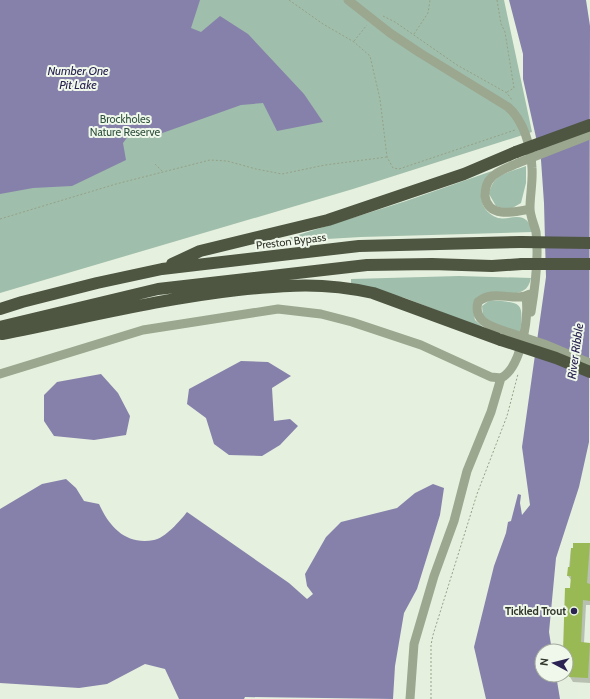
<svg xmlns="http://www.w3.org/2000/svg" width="590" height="699" font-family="Cabin,sans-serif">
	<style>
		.green { fill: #a0beac }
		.water { fill: #8681aa }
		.shadow { fill: #0003 }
		.building { fill: #99b954 }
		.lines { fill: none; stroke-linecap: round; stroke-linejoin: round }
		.path { stroke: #94a287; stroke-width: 1; stroke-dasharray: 2 2; stroke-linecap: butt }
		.minor { stroke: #9ba78f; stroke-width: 9 }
		.highway { stroke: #4e5642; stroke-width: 12 }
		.minor-bridge { stroke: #9ba78f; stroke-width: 9 }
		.highway-bridge { stroke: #4e5642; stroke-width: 12 }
		.poi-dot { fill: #2b2453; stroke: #f0f8eb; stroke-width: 1.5 }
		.labels { text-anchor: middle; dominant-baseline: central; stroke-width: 4; stroke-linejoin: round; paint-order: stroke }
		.park-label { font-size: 11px; fill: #30513f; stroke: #f0f8eb }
		.street-label { font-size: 11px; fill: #31362a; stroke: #f0f8eb }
		.poi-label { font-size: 11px; font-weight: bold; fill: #31362a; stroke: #f0f8eb; text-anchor: end }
		.water-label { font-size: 12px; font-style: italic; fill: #2b2453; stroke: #f0f8eb }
	</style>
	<rect width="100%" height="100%" fill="#e6f0df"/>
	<!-- green -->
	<path class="green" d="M 0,0 L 504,0 L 532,132 L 353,189 L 0,293 Z
		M 526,166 L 526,183 L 521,203 L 509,210 L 496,206 L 489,194 C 493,173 508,173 526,166 Z
		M 492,171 C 477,184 476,211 498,218 C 507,220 515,215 523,218 C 529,221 531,226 533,232 L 361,237 L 276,242 L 406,201 Z
		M 459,276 L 531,278 C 527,298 510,293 494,292 L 473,310 L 475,320 L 485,329 L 405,298 L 351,284 L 351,279 Z
		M 490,300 C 522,303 524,301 520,334 L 492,323 L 483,316 L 482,306 Z"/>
	<!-- water -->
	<path class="water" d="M 0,0 L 200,0 L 191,28 L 201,32 L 220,16 L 248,34 L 304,94 L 323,122 L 277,131 L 263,103 L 241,105 L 154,136 L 129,135 L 123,143 L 126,160 L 72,186 L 33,188 L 0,194 Z
		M 509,0 L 586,0 L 590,26 L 589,442 L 579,487 L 556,558 L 549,632 L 552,651 L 542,651 L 542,675 L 556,675 L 560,699 L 486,699 L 474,647 L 494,566 L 506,533 L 508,522 L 511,521 L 518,494 L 521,495 L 520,503 L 522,515 L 530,505 L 522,447 L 546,277 L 544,203 L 541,160 L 523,79 L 523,54 Z
		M 241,361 L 268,362 L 291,376 L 272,388 L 274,421 L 290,419 L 298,426 L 280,445 L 262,456 L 229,455 L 214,444 L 206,418 L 187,404 L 189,389 Z
		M 101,374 L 118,393 L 130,416 L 126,435 L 94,440 L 54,436 L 44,421 L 44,395 L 57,382 Z
		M 66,479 L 76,488 L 84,501 L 99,504 C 110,528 126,545 154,540 C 164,539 181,520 187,512 L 289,583 L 307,599 L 313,594 L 307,586 L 305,574 L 326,537 L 341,522 L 397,508 L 415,493 L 433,484 L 444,488 L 440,515 L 417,589 L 404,613 L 395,666 L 393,699 L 245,697 L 244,699 L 179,699 L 165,669 L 145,664 L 107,684 L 79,688 L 0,683 L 0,509 L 42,484 Z"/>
	<!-- shadow -->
	<path class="shadow" d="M 574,544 L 590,544 L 590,605 L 586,605 L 584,643 L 590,645 L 590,683 L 573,682 L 570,677 L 570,670 L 566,666 L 566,651 L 564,651 L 571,589 L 572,581 L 568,576 L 571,549 L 574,549 Z"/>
	<!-- building -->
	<path class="building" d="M 573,543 L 590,543 L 587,583 L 590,584 L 590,601 L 583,600 L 581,642 L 590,643 L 588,678 L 569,677 L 570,666 L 566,665 L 566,651 L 563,651 L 565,588 L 570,588 L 571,576 L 567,576 L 568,567 L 570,567 L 571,548 L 573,548 Z"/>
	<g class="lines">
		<!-- path -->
		<path class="path" d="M 289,0 L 323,24 L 354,42 L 370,56 L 380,99 L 387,157 L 393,168 L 399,169 L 515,130
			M 497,0 L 501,24 L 505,32 L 514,88 L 507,92
			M 383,16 L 395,22 L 457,65 L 507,93 L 512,100
			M 414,34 L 428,13 L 430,0
			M 354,41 L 367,25
			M 155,164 L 163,172
			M 0,219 L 116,184 L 210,160 L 227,161 L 256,169 L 282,174 L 325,165 L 387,157
			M 431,699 L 431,645 L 433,635 L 477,494 L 507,416 L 518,374"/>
		<!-- minor -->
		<path class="minor" d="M 348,0 L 390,33 L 420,53 L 508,107 C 524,121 531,147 532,168 C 533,181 530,195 530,208 C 530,216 534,224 536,232 C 539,256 535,288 531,312
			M 518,163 C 509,167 497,171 491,178 C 486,183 485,190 485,196 C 488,219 515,212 530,209
			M 504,331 C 490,326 473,321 478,302 C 494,288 514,303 530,294
			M 0,374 L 143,330 L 278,309 L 321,314 L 352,322 L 421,345 L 491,377 L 501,378 C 521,368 529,318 526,297
			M 410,699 L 414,644 L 434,576 L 454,521 L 467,471 L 491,412 L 501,378"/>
		<!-- highway -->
		<path class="highway" d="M 172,264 L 200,251 L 328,220 L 464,174 L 516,152
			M 0,309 L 22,302 L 97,283 L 162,269 L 359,246 L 521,242
			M 0,327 L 158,289 L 367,265 L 432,264 L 492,266 L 522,264
			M 2,334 C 80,319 158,299 238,290 C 288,285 323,282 373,293 L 501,340"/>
		<!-- minor-bridge -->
		<path class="minor-bridge" d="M 518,163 L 590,135
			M 504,331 L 544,344 L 590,363"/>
		<!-- highway-bridge -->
		<path class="highway-bridge" d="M 516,152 L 590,125
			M 521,242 L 590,243
			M 522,264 L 590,264
			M 501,340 L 556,358 L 590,372"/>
	</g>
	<!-- markers -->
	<circle class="poi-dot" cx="574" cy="611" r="4"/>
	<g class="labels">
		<!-- park labels -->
		<g class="park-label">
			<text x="125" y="119">Brockholes<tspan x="125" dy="13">Nature Reserve</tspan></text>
		</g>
		<!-- street labels -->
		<g class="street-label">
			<text transform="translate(291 241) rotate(-7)">Preston Bypass</text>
		</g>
		<!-- poi labels -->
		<g class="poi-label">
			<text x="566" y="611">Tickled Trout</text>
		</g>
		<!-- water labels -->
		<g class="water-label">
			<text x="78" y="70">Number One<tspan x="78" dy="14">Pit Lake</tspan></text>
			<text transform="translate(575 351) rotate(-82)">River Ribble</text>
		</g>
	</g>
	<!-- north arrow -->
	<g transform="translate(554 663) rotate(277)"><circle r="19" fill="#f0f8eb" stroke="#a4aa9e"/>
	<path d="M0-3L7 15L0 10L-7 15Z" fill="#2b2453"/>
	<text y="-6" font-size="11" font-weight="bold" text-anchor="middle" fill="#31362a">N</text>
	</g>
</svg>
